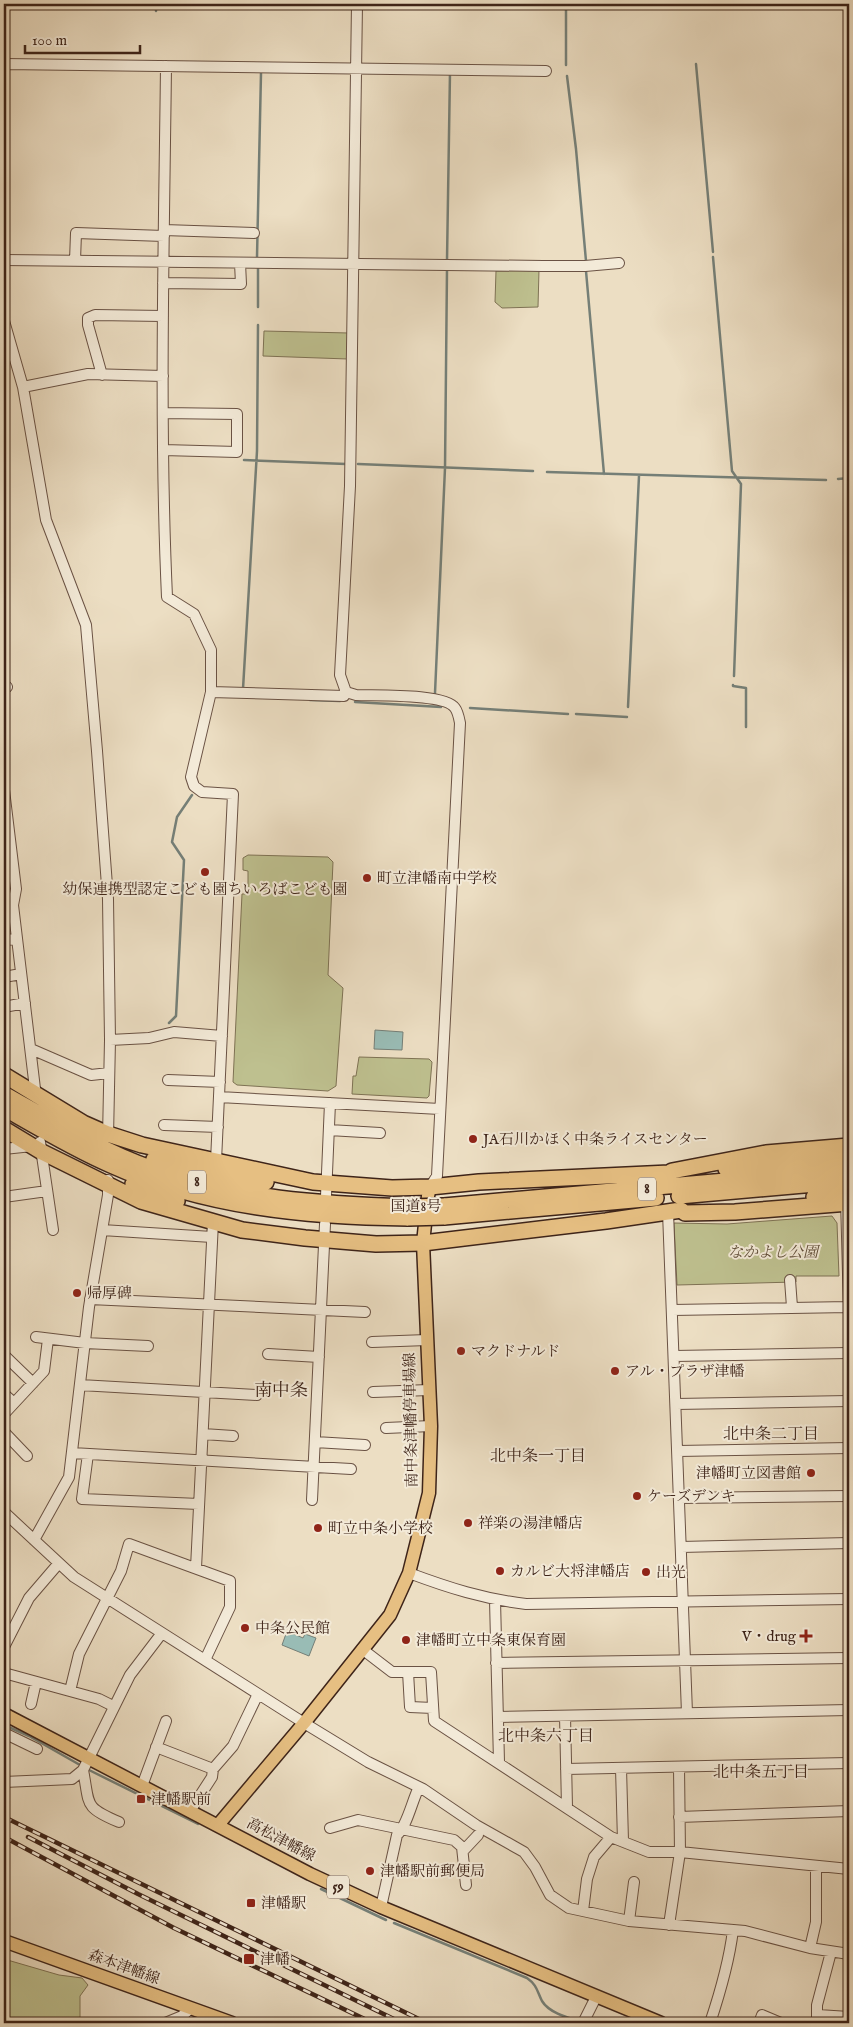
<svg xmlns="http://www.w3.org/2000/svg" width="853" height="2027" font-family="'IM FELL English','Noto Serif JP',serif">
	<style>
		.green { fill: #bec08f; stroke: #7e7254 }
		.water { fill: #99bcb5; stroke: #757f77 }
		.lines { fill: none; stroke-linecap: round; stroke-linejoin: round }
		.stream { stroke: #757f77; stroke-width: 2.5 }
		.minor-casing { stroke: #6a5244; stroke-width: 12 }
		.major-casing { stroke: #3e2419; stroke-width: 15 }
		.highway-casing { stroke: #3e2419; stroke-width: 18 }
		.minor { stroke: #f3ead8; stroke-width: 10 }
		.major { stroke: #e6bf82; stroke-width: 12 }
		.highway { stroke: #e6bf82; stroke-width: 15 }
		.rail-casing { stroke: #3e2419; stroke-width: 4.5 }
		.rail { stroke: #f3ead8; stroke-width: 2.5; stroke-dasharray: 8; stroke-linecap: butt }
		.highway-bridge-casing { stroke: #3e2419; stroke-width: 18; stroke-linecap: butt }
		.highway-bridge { stroke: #e6bf82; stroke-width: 15 }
		.poi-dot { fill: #8f2418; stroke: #f3ead8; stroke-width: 2 }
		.labels { text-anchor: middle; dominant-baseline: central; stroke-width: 4; stroke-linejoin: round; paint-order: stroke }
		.shield { fill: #f3ead8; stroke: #745f52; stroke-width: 1 }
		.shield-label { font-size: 14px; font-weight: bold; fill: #3e2419 }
		.poi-label { font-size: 15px; fill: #3e2419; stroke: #f3ead8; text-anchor: start }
		.street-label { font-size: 15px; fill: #3e2419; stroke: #f3ead8 }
		.park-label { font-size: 15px; font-style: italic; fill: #5e4b36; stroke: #f3ead8 }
		.neighbourhood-label { font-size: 16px; fill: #3e2419; stroke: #f3ead8 }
		.quarter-label { font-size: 18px; fill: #3e2419; stroke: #f3ead8 }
	</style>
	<rect width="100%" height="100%" fill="#ecdec3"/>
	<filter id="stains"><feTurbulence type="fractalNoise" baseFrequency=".004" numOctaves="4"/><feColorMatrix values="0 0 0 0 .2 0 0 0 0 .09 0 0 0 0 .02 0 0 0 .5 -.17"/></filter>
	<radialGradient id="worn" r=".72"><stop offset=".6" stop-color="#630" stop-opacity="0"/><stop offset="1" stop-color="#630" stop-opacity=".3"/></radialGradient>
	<!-- green -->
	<path class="green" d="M 539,270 L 538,307 L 502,308 L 495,302 L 496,271 Z
		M 264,331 L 349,333 L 348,359 L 263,356 Z
		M 248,855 L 328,857 L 333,862 L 328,975 L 343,988 L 336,1086 L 328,1091 L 237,1085 L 233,1082 L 242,894 L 248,894 L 248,871 L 243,870 L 243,858 Z
		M 359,1057 L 429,1059 L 432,1062 L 429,1096 L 427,1098 L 352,1094 L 353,1076 L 356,1076 Z
		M 832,1216 L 837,1223 L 839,1276 L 796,1276 L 796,1282 L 677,1285 L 674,1223 L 727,1224 Z
		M 4,1959 L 59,1975 L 82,1978 L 88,1985 L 80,1996 L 80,2023 L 4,2023 Z"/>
	<!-- water -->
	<path class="water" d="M 375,1030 L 403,1032 L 402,1050 L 374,1049 Z
		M 287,1631 L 303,1638 L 305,1634 L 316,1638 L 309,1656 L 282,1645 Z"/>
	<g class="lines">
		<!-- stream -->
		<path class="stream" d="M 156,11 L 156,4
			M 696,64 L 713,252
			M 566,65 L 566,4
			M 567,76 L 576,149 L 586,261
			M 257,257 L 261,73
			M 713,257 L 732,471 L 741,484 L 734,676
			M 447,260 L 450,72
			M 258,268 L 258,307
			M 586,271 L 604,474
			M 244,460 L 346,464
			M 358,464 L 533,471
			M 547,472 L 826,480
			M 838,479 L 849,478
			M 733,685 L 733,686 L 746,688 L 746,727
			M 243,689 L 257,451 L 258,325
			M 435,693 L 445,468 L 447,269
			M 310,700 L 340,701
			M 355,702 L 441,707
			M 628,707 L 639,476
			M 470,708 L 568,714
			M 576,714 L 627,717
			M 169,1023 L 176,1016 L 184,860 L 172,842 L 177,817 L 192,795
			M 4,1725 L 29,1736 L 80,1765
			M 89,1770 L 198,1824
			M 321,1889 L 386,1920
			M 394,1923 L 527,1978 C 537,1985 537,1991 542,2001 C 549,2013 569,2018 582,2022"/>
		<!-- minor casing -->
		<g class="minor-casing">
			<path id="minor" d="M 357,4 L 350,486 L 340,675 L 346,692 L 356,695 C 374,696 445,693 455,708 C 458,712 459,718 460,723 L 437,1176 L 430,1187
				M 166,66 C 164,243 159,420 167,597 L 194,614 L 211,650 L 211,692 L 191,777 L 194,786 L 202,792 L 233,794 L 216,1161
				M 4,95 L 4,64 L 546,71
				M 164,230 L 254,233
				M 4,260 L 543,266 L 585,266 L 619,263
				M 75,261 L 76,233 L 164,236
				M 163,283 L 241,284 L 240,263
				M 4,321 L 23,387 L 46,520 L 86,625 L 97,751 L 108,899 L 110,1040 L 108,1137
				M 102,375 L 88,325 L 88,318 L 95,315 L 163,316
				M 23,387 L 88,374 L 163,376
				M 163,413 L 237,414 L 237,452 L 163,450
				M 4,685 L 7,687
				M 211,692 L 344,696 L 346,692
				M 4,790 L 16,889 L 13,905 L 36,1097
				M 4,940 L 17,939
				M 4,977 L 21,974
				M 4,1007 L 25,1003
				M 110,1040 L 149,1038 L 174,1032 L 222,1036
				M 31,1049 L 91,1075 L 109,1073
				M 168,1080 L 220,1082
				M 219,1097 L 440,1109
				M 164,1125 L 218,1127
				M 329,1130 L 380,1133
				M 40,1142 L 53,1230
				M 4,1149 L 32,1146
				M 326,1196 L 330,1103
				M 4,1197 L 47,1191
				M 846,1198 L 849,1312
				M 668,1212 L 687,1713
				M 102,1230 L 212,1237
				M 790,1280 L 792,1307
				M 90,1299 L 365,1312
				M 672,1310 L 849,1307
				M 36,1337 L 85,1343 L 148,1346
				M 372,1342 L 427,1340
				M 268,1354 L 319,1357
				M 4,1355 L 33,1383
				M 674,1356 L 849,1353
				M 80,1385 L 257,1395
				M 373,1392 L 429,1390
				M 4,1394 L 14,1403
				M 676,1404 L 849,1401
				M 4,1414 L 44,1371 L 48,1339
				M 386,1428 L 431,1426
				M 4,1432 L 27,1456
				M 203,1434 L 233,1436
				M 315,1442 L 365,1445
				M 678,1451 L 849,1448
				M 72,1453 L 351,1469
				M 88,1454 L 82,1499 L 199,1504
				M 679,1498 L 849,1496
				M 312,1500 L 325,1224
				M 4,1512 L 74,1577 L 304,1723 L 368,1762 L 423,1789 L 476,1825 L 524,1852 L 535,1867 L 550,1895 L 569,1908 L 629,1921 L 745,1931 L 810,1948 L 849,1954
				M 34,1540 L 69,1477 L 89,1307 L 108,1195 L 108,1180
				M 681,1547 L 849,1543
				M 196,1568 L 213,1222
				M 409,1573 C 449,1588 484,1599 526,1604 L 849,1599
				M 495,1600 L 499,1762
				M 4,1647 L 29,1598 L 59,1563
				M 362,1649 L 392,1672 L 431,1672 L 434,1721 L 611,1837 L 649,1852 L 680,1852 L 849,1869
				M 496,1663 L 849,1658
				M 408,1672 L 410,1707 L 433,1708
				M 4,1673 L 99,1699 L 113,1706
				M 70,1691 L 79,1654 L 121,1571 L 129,1544 L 230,1581 L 230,1607 L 205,1660
				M 31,1704 L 36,1682
				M 565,1716 L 567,1807
				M 498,1717 L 849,1710
				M 4,1733 L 37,1749
				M 156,1747 L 213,1769
				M 621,1768 L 623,1841
				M 566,1769 L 849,1763
				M 83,1770 C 90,1805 83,1807 119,1822
				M 4,1782 L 72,1779 L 83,1770 L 130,1675 L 162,1633
				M 142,1786 L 166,1721
				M 190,1811 L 212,1777 L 213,1769 L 233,1746 L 258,1694
				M 679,1817 L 849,1811
				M 330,1828 L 358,1820 L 454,1840 L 462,1847 L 466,1885
				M 463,1851 L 478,1835
				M 381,1907 L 397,1835 C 407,1826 412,1801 419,1787
				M 583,1911 L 587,1879 L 594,1857 L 611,1837
				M 629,1921 L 634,1882
				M 669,1925 L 680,1852 L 679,1767
				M 810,1948 L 816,1922 L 816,1866
				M 818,2015 L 849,2017
				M 165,2023 L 182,2016 L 191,2008
				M 583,2023 L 596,1997
				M 710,2023 C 720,1993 729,1963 733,1930
				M 759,2023 L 762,2015 L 781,2023
				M 817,2023 L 817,2005 L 831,1952"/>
		</g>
		<!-- major casing -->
		<g class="major-casing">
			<path id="major" d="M 4,1714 L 310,1874 L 381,1907 L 661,2023
				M 218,1825 L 304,1723 L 390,1615 L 409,1573 L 429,1493 L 431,1426 L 423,1243 L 428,1196 L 430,1187
				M 4,1941 L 232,2023"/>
		</g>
		<!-- highway casing -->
		<g class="highway-casing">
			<path id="highway" d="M 4,1075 L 83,1123 L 108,1134 L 142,1145 L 313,1182 L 392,1188 L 430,1187 L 479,1182 L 669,1173 L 672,1171 L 766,1153 L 849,1146
				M 4,1094 C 52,1121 101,1151 153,1169 C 236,1199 322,1204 409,1207
				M 4,1108 C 39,1128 74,1149 111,1165 C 204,1207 307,1217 408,1218
				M 4,1129 L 42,1152 L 141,1201 L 242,1230 L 305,1238 L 376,1244 L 423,1243 L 606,1221 L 681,1210 L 685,1213 L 735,1212 L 849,1203
				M 154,1159 L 193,1169 L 266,1182
				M 726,1169 L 849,1160
				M 133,1184 L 177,1201
				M 679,1196 L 849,1181
				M 814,1197 L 849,1192
				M 444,1206 L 849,1170
				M 444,1217 L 656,1198"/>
		</g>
		<!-- minor -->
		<use href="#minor" class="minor"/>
		<!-- major -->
		<use href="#major" class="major"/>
		<!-- highway -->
		<use href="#highway" class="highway"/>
		<!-- rail casing -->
		<g class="rail-casing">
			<path id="rail" d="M 4,1817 L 427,2023
				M 4,1837 L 174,1928 L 373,2023
				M 28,1837 L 138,1894 L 402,2023"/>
		</g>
		<!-- rail -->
		<use href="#rail" class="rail"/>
		<!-- highway-bridge casing -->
		<g class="highway-bridge-casing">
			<path id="highway-bridge" d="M 409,1207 L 444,1206
				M 408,1218 L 444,1217"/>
		</g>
		<!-- highway-bridge -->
		<use href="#highway-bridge" class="highway-bridge"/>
	</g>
	<!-- markers -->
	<g class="poi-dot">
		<circle cx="205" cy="872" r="5"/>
		<circle cx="367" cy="878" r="5"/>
		<circle cx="473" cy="1139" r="5"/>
		<circle cx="77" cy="1293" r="5"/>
		<circle cx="461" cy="1351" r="5"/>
		<circle cx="615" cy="1371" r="5"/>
		<circle cx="811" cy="1473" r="5"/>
		<circle cx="637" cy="1496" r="5"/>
		<circle cx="468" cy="1523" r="5"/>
		<circle cx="318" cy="1528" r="5"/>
		<circle cx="500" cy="1571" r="5"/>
		<circle cx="646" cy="1572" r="5"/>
		<circle cx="245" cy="1628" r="5"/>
		<path d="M803.5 1628.5h5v5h5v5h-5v5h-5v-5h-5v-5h5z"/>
		<circle cx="406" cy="1640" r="5"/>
		<rect x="136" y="1794" width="10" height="10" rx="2.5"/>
		<circle cx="370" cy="1871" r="5"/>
		<rect x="246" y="1898" width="10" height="10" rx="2.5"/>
		<rect x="243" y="1953" width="12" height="12" rx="2.5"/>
	</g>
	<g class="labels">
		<!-- shield labels -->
		<g class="shield">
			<rect x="188" y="1170.5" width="18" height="23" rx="4"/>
			<rect x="638" y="1177.5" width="18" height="23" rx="4"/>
			<rect x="327" y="1875.5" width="22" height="23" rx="4"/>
		</g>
		<g class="shield-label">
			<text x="197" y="1182">8</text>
			<text x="647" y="1189">8</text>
			<text x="338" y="1887">59</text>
		</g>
		<!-- poi labels -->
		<g class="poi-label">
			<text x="377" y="878">町立津幡南中学校</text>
			<text x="205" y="889" text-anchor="middle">幼保連携型認定こども園ちいろばこども園</text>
			<text x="483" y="1139">JA石川かほく中条ライスセンター</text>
			<text x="87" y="1293">帰厚碑</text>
			<text x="471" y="1351">マクドナルド</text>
			<text x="625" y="1371">アル・プラザ津幡</text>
			<text x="801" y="1473" text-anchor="end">津幡町立図書館</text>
			<text x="647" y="1496">ケーズデンキ</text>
			<text x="478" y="1523">祥楽の湯津幡店</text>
			<text x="328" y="1528">町立中条小学校</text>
			<text x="510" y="1571">カルビ大将津幡店</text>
			<text x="656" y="1572">出光</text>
			<text x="255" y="1628">中条公民館</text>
			<text x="796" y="1636" text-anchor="end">V・drug</text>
			<text x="416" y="1640">津幡町立中条東保育園</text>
			<text x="151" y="1799">津幡駅前</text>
			<text x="380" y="1871">津幡駅前郵便局</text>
			<text x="261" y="1903">津幡駅</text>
			<text x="260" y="1959">津幡</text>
		</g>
		<!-- street labels -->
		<g class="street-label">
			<text x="416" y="1206">国道8号</text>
			<text transform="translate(411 1420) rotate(-91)">南中条津幡停車場線</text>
			<text transform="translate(281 1840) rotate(28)">高松津幡線</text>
			<text transform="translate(124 1967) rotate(20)">森本津幡線</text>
		</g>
		<!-- park labels -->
		<g class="park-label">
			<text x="773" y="1252">なかよし公園</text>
		</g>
		<!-- neighbourhood labels -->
		<g class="neighbourhood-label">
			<text x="771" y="1435">北中条二丁目</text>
			<text x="538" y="1457">北中条一丁目</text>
			<text x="546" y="1737">北中条六丁目</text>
			<text x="761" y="1773">北中条五丁目</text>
		</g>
		<!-- quarter labels -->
		<g class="quarter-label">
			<text x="281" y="1391">南中条</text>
		</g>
	</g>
	<!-- margin -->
	<rect width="853" height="2027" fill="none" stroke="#ecdec3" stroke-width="20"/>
	<rect x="5" y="5" width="843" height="2017" fill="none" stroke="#3e2419" stroke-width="2.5"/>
	<rect x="10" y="10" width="833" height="2007" fill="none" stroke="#3e2419"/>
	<!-- scale -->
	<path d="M25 45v8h115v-8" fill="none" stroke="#3e2419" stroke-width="2.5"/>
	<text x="32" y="45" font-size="15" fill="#3e2419" stroke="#f3ead8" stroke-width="4" paint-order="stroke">100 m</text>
	<rect width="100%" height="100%" filter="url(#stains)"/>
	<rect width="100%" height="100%" fill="url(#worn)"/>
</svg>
